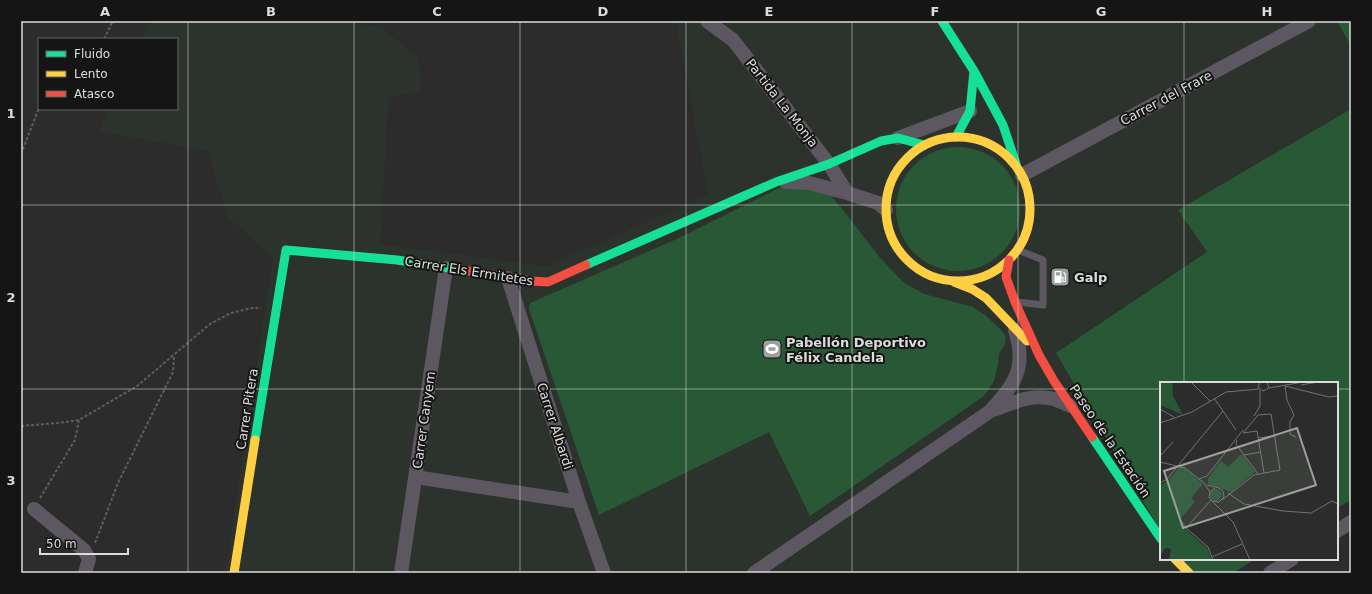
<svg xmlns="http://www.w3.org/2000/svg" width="1372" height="594" font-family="'DejaVu Sans',sans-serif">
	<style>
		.built { fill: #2c332d }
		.green { fill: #285835 }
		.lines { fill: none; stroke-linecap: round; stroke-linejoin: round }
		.path { stroke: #605c62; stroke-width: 2; stroke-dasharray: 3 2; stroke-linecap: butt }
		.lane { stroke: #5d5761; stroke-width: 7 }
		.street { stroke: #5d5761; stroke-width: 14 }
		.fast { stroke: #16e098; stroke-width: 9 }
		.slow { stroke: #ffcf43; stroke-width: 9 }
		.jam { stroke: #f24e42; stroke-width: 9 }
		.grid { fill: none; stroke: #dbdddb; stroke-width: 1; stroke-opacity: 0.55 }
		.labels { text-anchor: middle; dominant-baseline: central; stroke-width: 4; stroke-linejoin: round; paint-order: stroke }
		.street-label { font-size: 13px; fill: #dbdddb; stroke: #141514 }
		.poi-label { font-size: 13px; font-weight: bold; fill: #dbdddb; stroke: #141514; text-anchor: start }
		.inset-road { fill: none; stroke: #717371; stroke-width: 1 }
		.view { fill: #9d9f9d; fill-opacity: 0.15; stroke: #9d9f9d; stroke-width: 2 }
		.inset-edge { fill: none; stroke: #dbdddb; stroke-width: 2 }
		.neatline { fill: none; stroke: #dbdddb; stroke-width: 1.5 }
		.grid-label { font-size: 13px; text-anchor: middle; font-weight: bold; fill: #dbdddb }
	</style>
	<rect width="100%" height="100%" fill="#2b2c2b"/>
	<!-- built -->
	<path class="built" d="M 151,21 L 343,21 L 382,28 L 419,58 L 421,90 L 389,98 L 380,244 L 547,266 L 708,195 L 676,21 L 1337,21 L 1351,46 L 1351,109 L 1178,210 L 1207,252 L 1056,353 L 1161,532 L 1161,559 L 1177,559 L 1185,573 L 225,573 L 273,258 L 227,216 L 208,151 L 98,131 L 109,109 L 177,109 L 177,39 L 142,39 Z"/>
	<!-- green -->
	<path class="green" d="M 1337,21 L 1351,21 L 1351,46 Z
		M 1351,109 L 1351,500 L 1337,508 L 1337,383 L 1161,383 L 1161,532 L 1056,353 L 1207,252 L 1178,210 Z
		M896 209a62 62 0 1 1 124 0a62 62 0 1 1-124 0Z
		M 781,187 L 811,189 L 831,196 L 843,210 L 881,259 L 903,282 L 924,294 L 973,307 L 985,315 L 1000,329 L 1006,337 L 1005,344 L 999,354 L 998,364 L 994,381 L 984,396 L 810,516 L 769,432 L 599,515 L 529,309 L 530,303 L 679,238 Z
		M 1177,559 L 1256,559 L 1233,573 L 1185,573 Z"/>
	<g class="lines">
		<!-- path -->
		<path class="path" d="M 104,39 L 113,21
			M 21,154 L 39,108
			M 21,426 L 58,423 L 79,420 L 137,386 L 210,324 L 231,313 L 252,308 L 261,308
			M 40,498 L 75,440 L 79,420
			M 95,543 L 118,483 L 173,372 L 174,356"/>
		<!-- lane -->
		<path class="lane" d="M 1017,302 L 1043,305 L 1043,260 L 1018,250"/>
		<!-- street -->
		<path class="street" d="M 707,21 L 733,40 L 829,164 L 847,193
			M 898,138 L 970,111
			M 1022,175 L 1309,21
			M 786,182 L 809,183 L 847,193 L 878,203 L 886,210
			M 508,278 L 579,502 L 604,573
			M 993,410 C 1013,403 1032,393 1054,399 C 1059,401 1065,404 1071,406
			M 415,477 L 579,502
			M 34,509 L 84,550 L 89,559 L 85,573
			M 1337,531 L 1351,522
			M 401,573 L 446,268
			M 754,573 L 989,412 C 1015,385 1027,368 1015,330
			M 1270,573 L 1292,559"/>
		<!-- fast -->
		<path class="fast" d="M 942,21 L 974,71 L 1003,125 L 1016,164
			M 956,137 L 970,111 L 974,71
			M 586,265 L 776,182 L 829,164 L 881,141 L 898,138 L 924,145
			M 1092,437 L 1161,539
			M 255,440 L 286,250 L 397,260 L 456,269"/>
		<!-- slow -->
		<path class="slow" d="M886 209a72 72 0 1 1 144 0a72 72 0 1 1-144 0Z
			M 954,282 L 972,289 L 986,298 L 1027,341
			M 1175,559 L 1189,573
			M 234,573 L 255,440"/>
		<!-- jam -->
		<path class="jam" d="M 1009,260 L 1006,277 L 1015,302 L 1039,355 L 1054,381 L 1092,437
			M 456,269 L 532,281 L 548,282 L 586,265"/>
	</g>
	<!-- grid -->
	<path class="grid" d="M 188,21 L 188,573M 354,21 L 354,573M 520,21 L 520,573M 686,21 L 686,573M 852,21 L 852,573M 1018,21 L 1018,573M 1184,21 L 1184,383M 21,205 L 1351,205M 21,389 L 1161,389M 1337,389 L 1351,389M 1184,559 L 1184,573"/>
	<!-- icons -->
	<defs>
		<g id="fuel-square" transform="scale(1)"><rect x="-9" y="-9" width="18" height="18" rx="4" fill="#9d9f9d" stroke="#141514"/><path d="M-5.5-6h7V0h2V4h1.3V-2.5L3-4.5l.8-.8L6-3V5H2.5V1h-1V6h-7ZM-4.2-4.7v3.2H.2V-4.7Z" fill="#fff"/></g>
		<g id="stadium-square" transform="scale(1)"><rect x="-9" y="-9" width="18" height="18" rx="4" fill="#9d9f9d" stroke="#141514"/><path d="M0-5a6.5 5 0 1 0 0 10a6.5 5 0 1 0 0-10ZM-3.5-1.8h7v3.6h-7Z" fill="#fff"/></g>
	</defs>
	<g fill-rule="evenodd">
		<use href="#fuel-square" x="1060" y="277"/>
		<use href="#stadium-square" x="772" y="349"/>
	</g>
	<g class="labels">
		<!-- street labels -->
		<g class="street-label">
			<text transform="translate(1166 98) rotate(-28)">Carrer del Frare</text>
			<text transform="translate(782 103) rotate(52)">Partida La Monja</text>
			<text transform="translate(469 271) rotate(9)">Carrer Els Ermitetes</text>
			<text transform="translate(247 409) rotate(-81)">Carrer Pitera</text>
			<text transform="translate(424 420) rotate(-82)">Carrer Canyem</text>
			<text transform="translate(555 426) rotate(72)">Carrer Albardi</text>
			<text transform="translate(1110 441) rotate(56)">Paseo de la Estación</text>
		</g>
		<!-- poi labels -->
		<g class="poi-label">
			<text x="1074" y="277">Galp</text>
			<text x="786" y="342">Pabellón Deportivo<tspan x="786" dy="15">Félix Candela</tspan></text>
		</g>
	</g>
	<!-- overview -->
	<g transform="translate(1160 382)">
		<rect width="178" height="178" fill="#2b2c2b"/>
		<path d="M 0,0 L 12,0 L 13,14 L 23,33 L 0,23 ZM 82,72 L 95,90 L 71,110 L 48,102 L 48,96 L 61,79 L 68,85 ZM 21,83 L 43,102 L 31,116 L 35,120 L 20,137 L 26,143 L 24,146 L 47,166 L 52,178 L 9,178 L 11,167 L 5,166 L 0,175 L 0,103 L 9,98 ZM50 113a6 6 0 1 1 12 0a6 6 0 1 1-12 0Z" fill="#285835"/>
		<path class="inset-road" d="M 31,0 L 50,19M 100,0 L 98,5 L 103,9 L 109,6 L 107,0M 141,3 L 158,0M 109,6 L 143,0M 54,16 L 76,48M 0,27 L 14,35M 94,34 L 100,24 L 100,8M 0,41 L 32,30 L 66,10 L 99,7M 83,51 L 97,49 L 104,91M 136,55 L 130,52 L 130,40 L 134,33 L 127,18 L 125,4 L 169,15 L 178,14M 98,56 L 115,54M 77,58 L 76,62 L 98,92M 84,73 L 101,70M 0,74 L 13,60M 0,80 L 25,86 L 44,101 L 50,110M 39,97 L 47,94 L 83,48M 0,101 L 7,97 L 63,29M 47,103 L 59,106 L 63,109 L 64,115 L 59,120 L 52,119 L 49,115 L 50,110 L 55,106M 68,111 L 84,122 L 123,129 L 151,131 L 172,119 L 178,122M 51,118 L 26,146 L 48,165 L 53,178M 62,118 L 94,93 L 120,88 L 111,32 L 98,33 L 83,51M 52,119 L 73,140 L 90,178M 52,175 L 82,162"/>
		<path class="view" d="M 137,46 L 156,103 L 23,146 L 4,89 Z"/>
		<rect width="178" height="178" class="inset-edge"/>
	</g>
	<!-- border -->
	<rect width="1372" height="594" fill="none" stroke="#141514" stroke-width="44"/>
	<!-- legend -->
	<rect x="38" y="38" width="140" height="72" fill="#141514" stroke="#646564"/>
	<rect x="46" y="51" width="20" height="6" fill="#16e098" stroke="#646564"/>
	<text x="74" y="58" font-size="12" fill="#dbdddb">Fluido</text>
	<rect x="46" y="71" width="20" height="6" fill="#ffcf43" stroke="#646564"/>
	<text x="74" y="78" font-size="12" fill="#dbdddb">Lento</text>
	<rect x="46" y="91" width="20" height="6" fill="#f24e42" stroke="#646564"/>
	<text x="74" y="98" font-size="12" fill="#dbdddb">Atasco</text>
	<!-- scale -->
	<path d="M40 548v6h88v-6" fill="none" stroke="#dbdddb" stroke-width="2"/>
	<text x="46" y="548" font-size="12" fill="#dbdddb" stroke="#141514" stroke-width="3" paint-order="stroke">50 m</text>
	<rect x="22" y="22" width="1328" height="550" class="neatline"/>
	<g class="grid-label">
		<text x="105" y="16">A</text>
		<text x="271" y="16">B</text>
		<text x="437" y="16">C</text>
		<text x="603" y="16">D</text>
		<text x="769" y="16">E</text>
		<text x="935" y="16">F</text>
		<text x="1101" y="16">G</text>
		<text x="1267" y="16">H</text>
		<text x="11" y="118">1</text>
		<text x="11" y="302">2</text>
		<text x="11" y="485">3</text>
	</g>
</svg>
